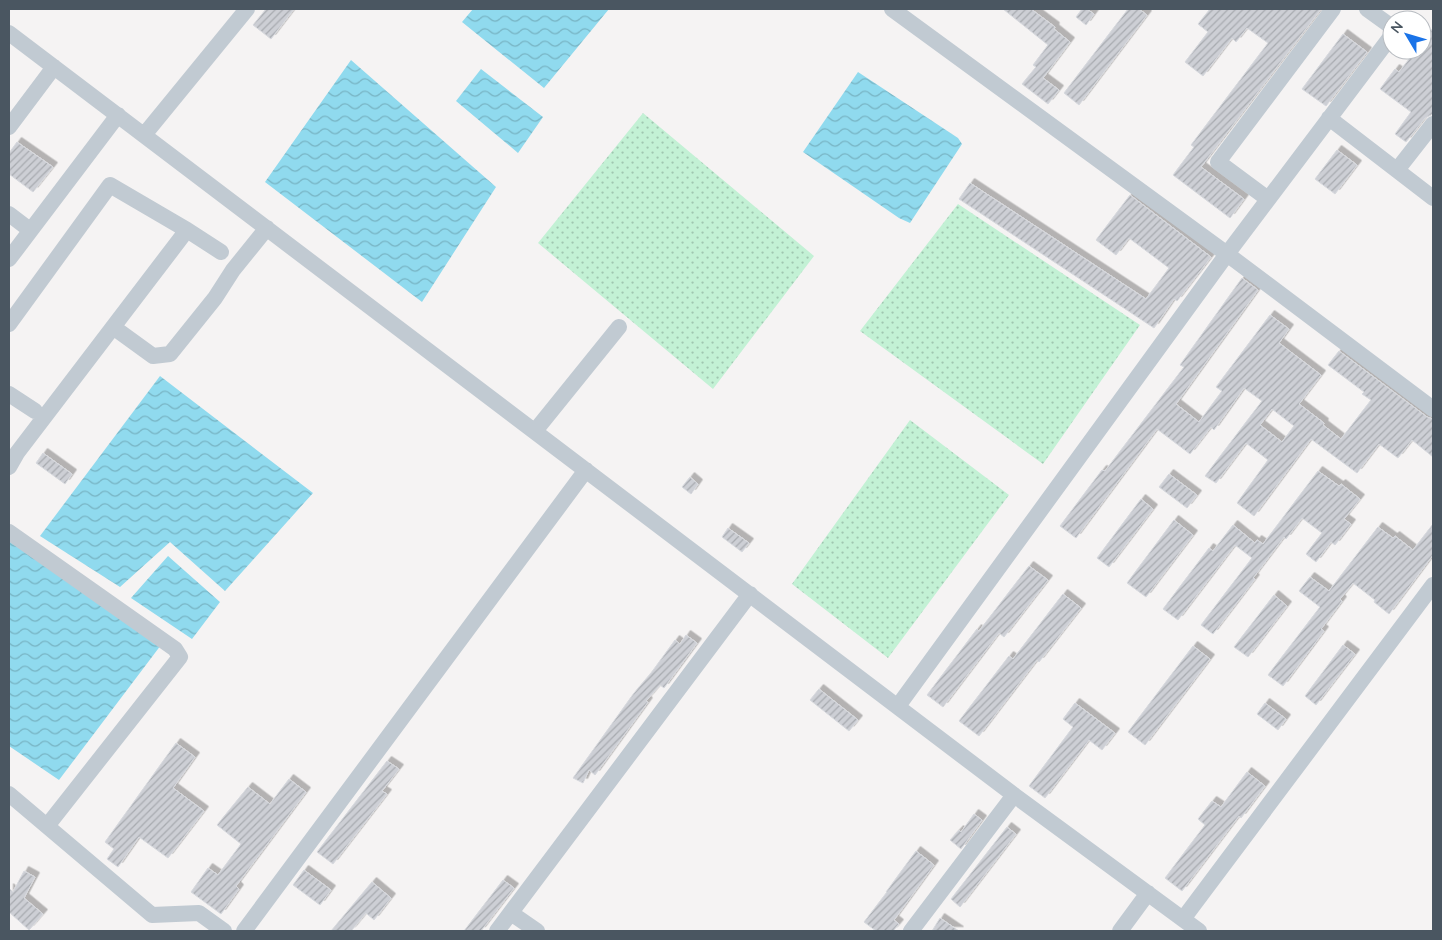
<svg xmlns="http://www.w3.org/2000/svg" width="1442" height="940" font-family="Quicksand,sans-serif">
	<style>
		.park { fill: url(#park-dots) }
		.water { fill: url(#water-waves) }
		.building { fill: url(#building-hatch); stroke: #d7d9de; fill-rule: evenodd; filter: url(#shadow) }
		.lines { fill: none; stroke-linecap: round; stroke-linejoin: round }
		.street { stroke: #c1cad2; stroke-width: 16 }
	</style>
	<defs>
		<pattern id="park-dots" width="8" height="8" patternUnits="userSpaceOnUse" patternTransform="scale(1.25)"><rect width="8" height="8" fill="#c3f1d5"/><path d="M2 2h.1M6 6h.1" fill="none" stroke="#a0c6b0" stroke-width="1.8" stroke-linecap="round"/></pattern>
		<pattern id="water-waves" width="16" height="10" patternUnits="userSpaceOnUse" patternTransform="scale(1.25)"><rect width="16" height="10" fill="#90daee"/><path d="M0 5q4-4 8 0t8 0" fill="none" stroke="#78b4c4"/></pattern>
		<pattern id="building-hatch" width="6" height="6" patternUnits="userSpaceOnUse" patternTransform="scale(1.25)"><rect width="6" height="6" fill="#cdcfd5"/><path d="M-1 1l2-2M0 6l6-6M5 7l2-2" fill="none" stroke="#a8abb0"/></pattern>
		<filter id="shadow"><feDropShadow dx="4.5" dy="-4.5" stdDeviation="0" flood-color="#0004"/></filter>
	</defs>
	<rect width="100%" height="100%" fill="#f5f3f3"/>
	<!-- park -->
	<path class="park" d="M 643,113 L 814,256 L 713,389 L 538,243 Z
		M 958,204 L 1140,325 L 1043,464 L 860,331 Z
		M 910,420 L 1009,495 L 888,658 L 792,584 Z"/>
	<!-- water -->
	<path class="water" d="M 473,9 L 609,9 L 544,88 L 462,22 Z
		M 351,60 L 496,187 L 422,302 L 265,182 Z
		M 481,69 L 543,117 L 518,153 L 456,101 Z
		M 858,72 L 958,138 L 962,144 L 910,223 L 899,218 L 803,152 Z
		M 160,376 L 313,493 L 225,591 L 170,542 L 120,587 L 40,536 Z
		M 9,537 L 161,645 L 59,780 L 9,746 Z
		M 168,556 L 220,602 L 192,639 L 131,598 Z"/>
	<!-- building -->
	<path class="building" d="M 266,9 L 294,9 L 271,39 L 253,25 Z
		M 1003,9 L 1031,9 L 1055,27 L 1054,29 L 1070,42 L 1043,78 L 1059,90 L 1048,104 L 1022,84 L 1036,67 L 1033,65 L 1048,45 Z
		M 1082,9 L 1087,9 L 1094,14 L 1086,25 L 1076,17 Z
		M 1128,9 L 1139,9 L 1147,15 L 1079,105 L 1064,93 Z
		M 1210,9 L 1321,9 L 1201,167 L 1244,199 L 1230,218 L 1173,175 L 1194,147 L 1191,145 L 1268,43 L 1247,28 L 1236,42 L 1232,38 L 1203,76 L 1185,62 L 1208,32 L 1198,24 Z
		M 1433,28 L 1433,114 L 1425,118 L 1406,142 L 1395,134 L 1411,112 L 1380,89 L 1395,69 L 1399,72 L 1416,50 L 1422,50 L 1422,42 Z
		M 1343,34 L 1367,52 L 1326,106 L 1302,89 Z
		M 17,142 L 53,167 L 33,192 L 9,174 L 9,153 Z
		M 1337,150 L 1357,165 L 1335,194 L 1315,179 Z
		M 970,183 L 1146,299 L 1169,268 L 1129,238 L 1116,255 L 1096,240 L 1130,195 L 1211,257 L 1177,301 L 1174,299 L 1154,328 L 959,199 Z
		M 1242,278 L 1258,290 L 1176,404 L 1199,422 L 1222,391 L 1216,387 L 1270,315 L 1289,329 L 1279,343 L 1321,375 L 1299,404 L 1324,423 L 1323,425 L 1341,439 L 1371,400 L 1362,394 L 1364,392 L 1328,365 L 1339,351 L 1427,417 L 1433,419 L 1433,457 L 1412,440 L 1398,458 L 1379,444 L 1357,473 L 1311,439 L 1254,516 L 1237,503 L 1268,460 L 1246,443 L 1216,483 L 1205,476 L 1262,401 L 1244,388 L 1214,430 L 1211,427 L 1190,454 L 1157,429 L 1076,538 L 1060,526 L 1102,470 L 1105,471 L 1184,367 L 1180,365 ZM 1272,409 L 1294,426 L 1282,442 L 1260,425 Z
		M 43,453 L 72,474 L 65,484 L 36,463 Z
		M 1318,471 L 1339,486 L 1341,484 L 1360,499 L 1344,519 L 1351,524 L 1335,545 L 1331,542 L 1316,562 L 1306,554 L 1322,533 L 1302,518 L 1286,539 L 1284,537 L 1253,578 L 1255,579 L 1213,634 L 1201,625 L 1252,558 L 1235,545 L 1178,620 L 1163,609 L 1209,548 L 1213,551 L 1233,525 L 1255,543 L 1257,540 L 1263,544 Z
		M 1169,474 L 1197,495 L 1187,508 L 1159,487 Z
		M 690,477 L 698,484 L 691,494 L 682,487 Z
		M 1141,499 L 1153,509 L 1109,567 L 1097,558 Z
		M 1174,520 L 1193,535 L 1146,597 L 1127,583 Z
		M 1433,524 L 1433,555 L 1389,614 L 1374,602 L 1375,600 L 1353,583 L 1340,599 L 1342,601 L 1321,629 L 1324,631 L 1283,686 L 1268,675 L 1320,607 L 1299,591 L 1310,577 L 1329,591 L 1378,527 L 1393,538 L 1395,536 L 1413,550 Z
		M 728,528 L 749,543 L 742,552 L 722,537 Z
		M 1029,566 L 1048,580 L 1004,637 L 999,633 L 943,707 L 927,695 L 977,629 L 979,631 Z
		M 1063,594 L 1081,608 L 1039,662 L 1037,660 L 979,736 L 959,721 L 1009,656 L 1013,659 Z
		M 1274,595 L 1287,606 L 1248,657 L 1234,647 Z
		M 686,635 L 697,643 L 664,688 L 660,685 L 646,701 L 648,702 L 595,775 L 589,770 L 583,783 L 573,778 L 634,693 L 651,673 L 675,640 L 680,644 Z
		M 1343,645 L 1355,654 L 1316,705 L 1305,696 Z
		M 1193,646 L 1210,659 L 1145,745 L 1128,732 Z
		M 819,689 L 858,720 L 849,731 L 810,700 Z
		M 1075,703 L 1115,733 L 1102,750 L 1089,740 L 1045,798 L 1029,786 L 1073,727 L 1063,719 Z
		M 1265,703 L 1286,719 L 1278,730 L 1257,714 Z
		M 176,743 L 195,757 L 173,788 L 204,811 L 168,858 L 139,837 L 118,867 L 107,859 L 114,849 L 105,842 Z
		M 387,761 L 399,769 L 382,791 L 387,794 L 333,864 L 317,852 Z
		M 1247,772 L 1265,786 L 1241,818 L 1239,816 L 1182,891 L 1165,878 L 1205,825 L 1198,819 L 1212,801 L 1221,807 Z
		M 289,779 L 306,792 L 236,886 L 239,889 L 221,914 L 191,892 L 208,868 L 218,875 L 241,844 L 217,825 L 248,787 L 270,804 Z
		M 974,814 L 982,820 L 961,849 L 950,840 L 959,830 L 961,832 Z
		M 1007,827 L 1016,834 L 960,907 L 951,899 Z
		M 916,851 L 934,865 L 894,920 L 899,924 L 893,931 L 876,931 L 864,922 L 887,892 L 886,892 Z
		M 304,870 L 331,890 L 320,905 L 293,885 Z
		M 24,871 L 35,877 L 24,898 L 43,914 L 29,930 L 9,912 L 9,888 L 13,892 Z
		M 503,880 L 514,888 L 481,931 L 464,931 Z
		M 372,882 L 391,898 L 374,920 L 366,913 L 351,931 L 331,931 Z
		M 940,918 L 959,931 L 932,931 Z"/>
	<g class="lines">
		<!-- street -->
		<path class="street" d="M 892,9 L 1227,254 L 1433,409
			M 1367,9 L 1392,27
			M 9,33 L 1014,795 L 1199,931
			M 1329,118 L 1433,198
			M 9,127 L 54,67
			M 144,135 L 247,9
			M 1397,170 L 1433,124
			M 1268,199 L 1218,162 L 1333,9
			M 9,214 L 30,230
			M 9,259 L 118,115
			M 9,324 L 110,185 L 187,230
			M 113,327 L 153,356 L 170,354 L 215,298 L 233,270 L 267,228
			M 9,394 L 35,411
			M 535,431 L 619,327
			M 9,467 L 17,453 L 187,230 L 221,252
			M 9,532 L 175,649 L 180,657 L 47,826
			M 898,706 L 1227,254 L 1392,35
			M 9,794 L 152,915 L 199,913 L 224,931
			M 511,913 L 537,931
			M 1183,919 L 1433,585
			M 244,931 L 586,470
			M 497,931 L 750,594
			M 911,931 L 1014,795
			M 1120,931 L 1148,893"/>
	</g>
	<!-- border -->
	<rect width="1442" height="940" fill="none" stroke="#4a5661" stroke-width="20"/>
	<!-- north arrow -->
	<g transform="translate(1407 35) rotate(308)"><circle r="24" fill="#ffffff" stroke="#b7bbc0"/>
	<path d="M0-4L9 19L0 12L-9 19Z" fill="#1a73e8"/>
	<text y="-8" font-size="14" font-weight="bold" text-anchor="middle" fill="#4a5661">N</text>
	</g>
</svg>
